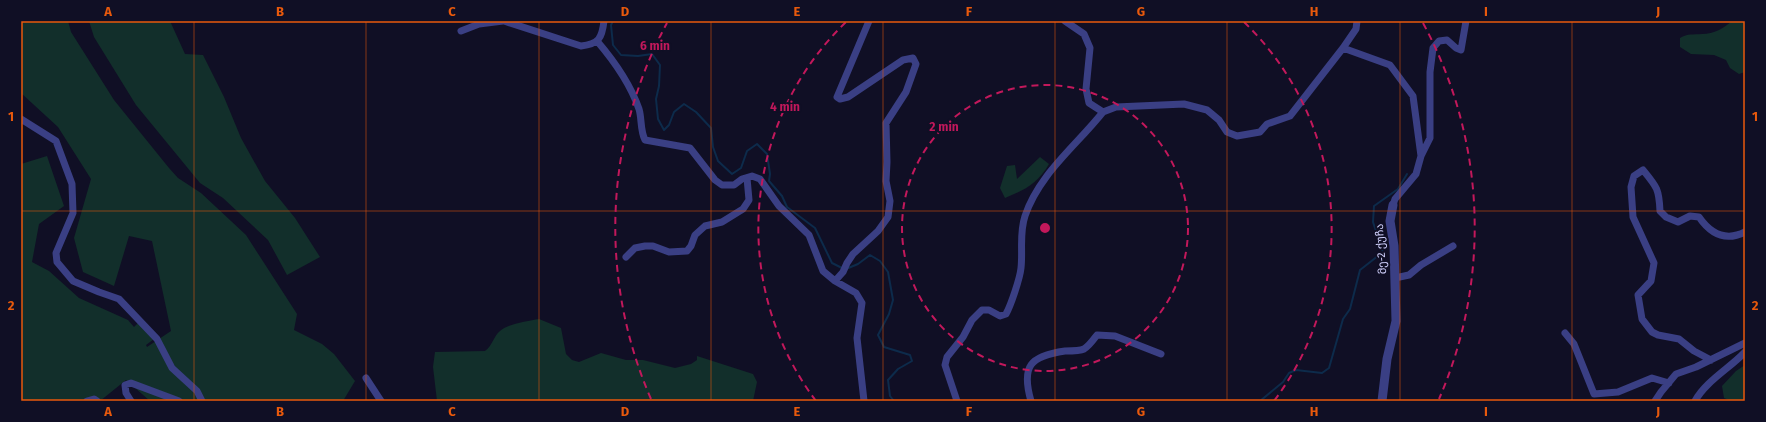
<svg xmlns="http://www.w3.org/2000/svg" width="1766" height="422" font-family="'Fira Sans','Noto Sans Georgian',sans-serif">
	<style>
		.green { fill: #122f2b }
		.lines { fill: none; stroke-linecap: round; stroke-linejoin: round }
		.stream { stroke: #0d2b4b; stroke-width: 2 }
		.minor { stroke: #3a3f84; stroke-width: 7 }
		.tertiary { stroke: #3a3f84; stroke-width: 9 }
		.grid { fill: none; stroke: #e8590c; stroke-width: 1; stroke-opacity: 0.55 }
		.ring { fill: none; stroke: #c2185b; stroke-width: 2; stroke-dasharray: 7 5 }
		.labels { text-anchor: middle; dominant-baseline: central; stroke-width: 4; stroke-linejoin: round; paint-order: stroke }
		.street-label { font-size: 11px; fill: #d3d3ff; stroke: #100f25 }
		.centre { fill: #c2185b; stroke: #100f25; stroke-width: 2 }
		.ring-label { font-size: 12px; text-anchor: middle; font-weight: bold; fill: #c2185b; stroke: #100f25; stroke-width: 4; stroke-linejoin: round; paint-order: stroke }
		.neatline { fill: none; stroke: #e8590c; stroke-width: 1.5 }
		.grid-label { font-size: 13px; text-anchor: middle; font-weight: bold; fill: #e8590c }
	</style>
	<rect width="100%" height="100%" fill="#100f25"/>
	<!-- green -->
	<path class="green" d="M 21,21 L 68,21 L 71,32 L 114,100 L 169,168 L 178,178 L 201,193 L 246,235 L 297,314 L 294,330 L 322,344 L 334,354 L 355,381 L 343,401 L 150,401 L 126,380 L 100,401 L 21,401 L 21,164 L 47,156 L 64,206 L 39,224 L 32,262 L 49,271 L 79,298 L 128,320 L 134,327 L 139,322 L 154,339 L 146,345 L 147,347 L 171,331 L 152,241 L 129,236 L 114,286 L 83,272 L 74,238 L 91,179 L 58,127 L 21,93 Z
		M 89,21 L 170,21 L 185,54 L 203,55 L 224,97 L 241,138 L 265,181 L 295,218 L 320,257 L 287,275 L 268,240 L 223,198 L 200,183 L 136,105 L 94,37 Z
		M 1732,21 L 1745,21 L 1745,72 L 1739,74 L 1730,68 L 1726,60 L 1714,55 L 1691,54 L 1680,47 L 1680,38 C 1688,33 1693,35 1702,34 C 1714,34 1724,28 1732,21 Z
		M 1040,157 L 1049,164 C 1038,183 1025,190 1005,198 L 1000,188 L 1007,166 L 1015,165 L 1017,179 Z
		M 539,319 L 561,328 L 566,354 L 572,360 L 579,362 L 601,353 L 626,360 L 643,360 L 675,368 L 691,364 L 697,360 L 697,356 L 753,374 L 757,382 L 753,401 L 437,401 L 433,367 L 435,352 L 485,351 C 493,345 493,337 500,331 C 507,324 528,321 539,319 Z
		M 1745,365 L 1745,401 L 1732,401 L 1724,398 L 1722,386 L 1736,371 Z"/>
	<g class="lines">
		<!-- stream -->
		<path class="stream" d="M 613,21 L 611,25 L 613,45 L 621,55 L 638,56 L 652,54 L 660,65 L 659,86 L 656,99 L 658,119 L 664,130 L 669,125 L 674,112 L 684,104 L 696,112 L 711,128 L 713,147 L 718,161 L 732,174 L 741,168 L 747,151 L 757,144 L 767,154 L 770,174 L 769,181 L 782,196 L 787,207 L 815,228 L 832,263 L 842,268
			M 846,269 L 858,264 L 870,255 L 880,261 L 888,272 L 893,300 L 889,314 L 878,335 L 884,347 L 910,355 L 912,361 L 898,369 L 888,380 L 890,396 L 894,401
			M 1260,401 L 1283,382 L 1289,373 L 1296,370 L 1322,373 L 1329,368 L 1343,319 L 1350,309 L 1360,270 L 1383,252 L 1373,222 L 1374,206 L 1398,189 L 1407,174"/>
		<!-- minor -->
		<path class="minor" d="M 504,21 L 581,46 C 599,44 602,38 604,21
			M 1065,21 L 1084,34 L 1090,48 L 1086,89 L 1089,103 L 1103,112 L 1116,107 L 1184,104 L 1207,110 L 1219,120 L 1227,132 L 1237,136 L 1260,132 L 1267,124 L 1290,116 L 1343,48 L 1356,29 L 1357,21
			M 461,31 L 479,24 L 503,21
			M 597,41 C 615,62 630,83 639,109 C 642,119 640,130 645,140 L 690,148 L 715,180 L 722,185 L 734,185 L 742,179 L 752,176 L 760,179 L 779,206 L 809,235 L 823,271 L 835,281 L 856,293 L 862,303 L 857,338 L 864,401
			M 1343,48 L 1390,65 L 1413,96 L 1421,156 L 1416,174 L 1395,199 L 1393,205
			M 21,119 L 56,141 L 72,184 L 73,213 L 56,253 L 57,262 L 73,281 L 99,292 L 119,299 L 157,339 L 172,368 L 197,391 L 202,401
			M 1421,156 L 1430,138 L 1430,72 L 1433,48 L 1439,41 L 1447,40 L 1456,48 L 1461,50 L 1466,21
			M 626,257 L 635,248 L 645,246 L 653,246 L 669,252 L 687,251 L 691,246 L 695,235 L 705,226 L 722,222 L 743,209 L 749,200 L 747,178
			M 1395,278 L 1409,275 L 1421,265 L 1453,246
			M 835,281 L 843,272 L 847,263 L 853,254 L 878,231 L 888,217 L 890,201 L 886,181 L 887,162 L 886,123 L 906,92 L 916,64 L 913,58 L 903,60 L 848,97 L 840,99 L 837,97 L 869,21
			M 1565,333 L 1574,344 L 1594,394 L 1618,392 L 1652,378 L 1669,383
			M 1711,360 L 1694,351 L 1679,339 L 1658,335 L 1652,332 L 1642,319 L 1638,295 L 1651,281 L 1654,263 L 1633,217 L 1631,187 L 1634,176 L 1643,170 C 1657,187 1659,189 1660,211 L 1666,217 L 1678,222 L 1690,216 L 1699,217 C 1710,233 1725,242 1745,232
			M 366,378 L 381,401
			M 87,401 L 94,399 L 97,401
			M 131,401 L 126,393 L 125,385 L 131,383 L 179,401
			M 957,401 L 945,365 L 947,357 L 963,337 L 972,320 L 982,310 L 989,310 L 1000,316 L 1006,314 C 1011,305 1020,278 1021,268 C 1023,250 1019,234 1025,216 C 1039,174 1076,146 1103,112
			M 1031,401 C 1021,366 1030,356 1065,351 C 1071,351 1080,351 1084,349 C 1089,346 1094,339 1097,335 L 1115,336 L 1161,354
			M 1655,401 L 1661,392 L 1676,374 L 1696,367 L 1745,343
			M 1695,401 C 1706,381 1730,368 1745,352"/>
		<!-- tertiary -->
		<path class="tertiary" d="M 1382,401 L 1387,359 L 1396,321 L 1394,246 L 1390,221 L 1393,205"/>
	</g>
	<!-- grid -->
	<path class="grid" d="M 194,21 L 194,401M 366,21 L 366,401M 539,21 L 539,401M 711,21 L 711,401M 883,21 L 883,401M 1055,21 L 1055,401M 1227,21 L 1227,401M 1400,21 L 1400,401M 1572,21 L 1572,401M 21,211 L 1745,211"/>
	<!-- distance rings -->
	<g class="ring">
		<circle cx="1045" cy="228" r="143"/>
		<path d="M816 401A287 287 0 0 1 846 22M1244 22A287 287 0 0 1 1274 401"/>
		<path d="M651 399A430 430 0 0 1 667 23M1423 23A430 430 0 0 1 1439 399"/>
	</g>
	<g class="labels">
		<!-- street labels -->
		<g class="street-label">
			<text transform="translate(1381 249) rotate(-94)">მე-2 ქუჩა</text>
		</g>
	</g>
	<circle cx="1045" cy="228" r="6" class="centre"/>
	<g class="ring-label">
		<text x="655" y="50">6 min</text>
		<text x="785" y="111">4 min</text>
		<text x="944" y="131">2 min</text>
	</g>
	<!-- border -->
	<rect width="1766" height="422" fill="none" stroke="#100f25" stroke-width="44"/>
	<rect x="22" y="22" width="1722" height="378" class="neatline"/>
	<g class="grid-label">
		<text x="108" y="16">A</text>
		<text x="280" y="16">B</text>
		<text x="452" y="16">C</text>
		<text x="625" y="16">D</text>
		<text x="797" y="16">E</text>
		<text x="969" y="16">F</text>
		<text x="1141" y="16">G</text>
		<text x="1314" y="16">H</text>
		<text x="1486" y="16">I</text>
		<text x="1658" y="16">J</text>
		<text x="11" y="121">1</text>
		<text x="1755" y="121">1</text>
		<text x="11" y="310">2</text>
		<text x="1755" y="310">2</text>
		<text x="108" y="416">A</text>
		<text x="280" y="416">B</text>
		<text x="452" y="416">C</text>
		<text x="625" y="416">D</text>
		<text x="797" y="416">E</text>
		<text x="969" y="416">F</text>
		<text x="1141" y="416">G</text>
		<text x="1314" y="416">H</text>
		<text x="1486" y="416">I</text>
		<text x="1658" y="416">J</text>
	</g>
</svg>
